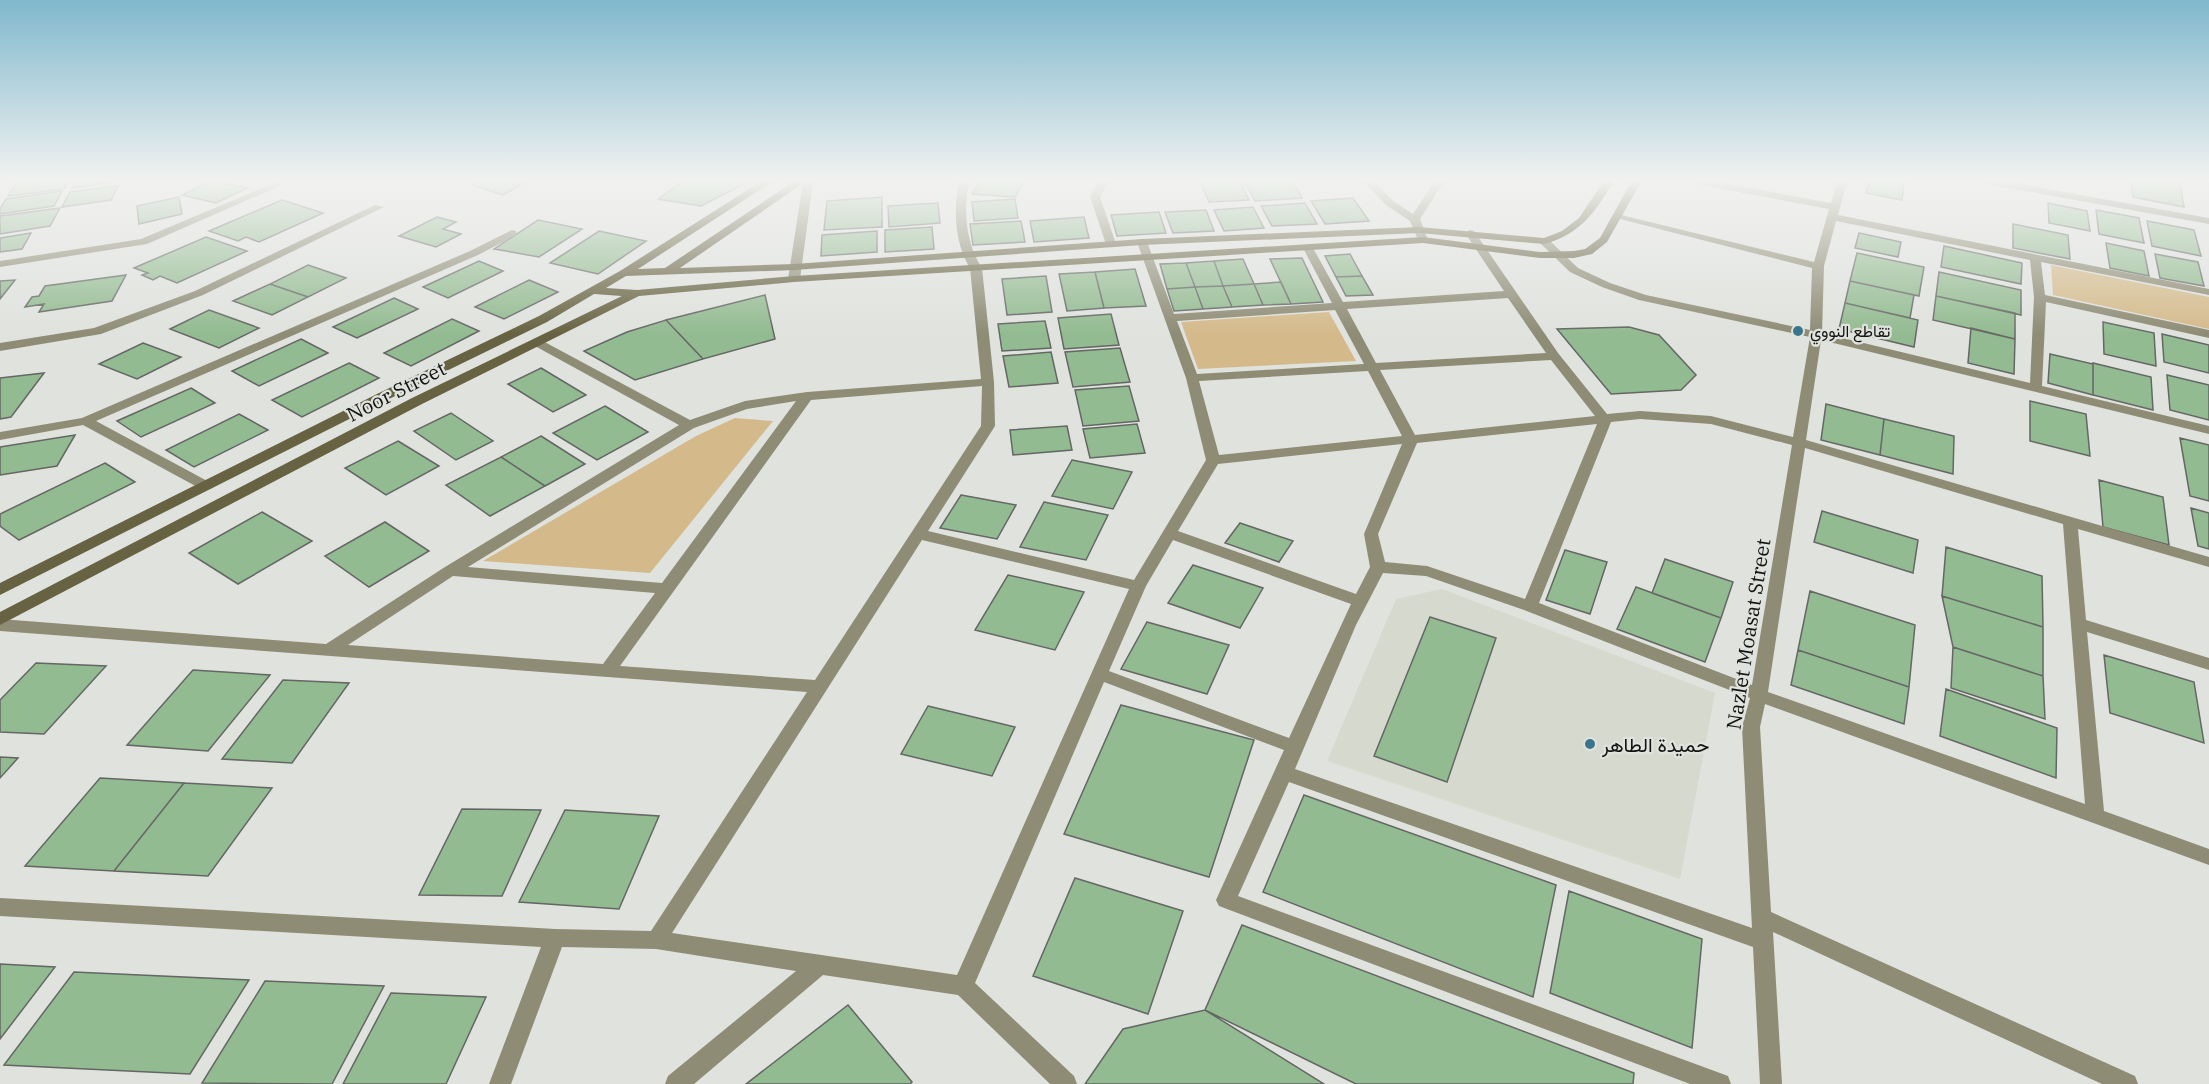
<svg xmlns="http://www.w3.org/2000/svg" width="2209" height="1084" font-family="'IBM Plex Serif',Vazirmatn,serif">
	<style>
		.built { fill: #d5d9ce }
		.green { fill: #d4ba8b }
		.building { fill: #93bb91; stroke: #646764; stroke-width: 1.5 }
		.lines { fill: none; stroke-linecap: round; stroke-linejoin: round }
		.street { fill: #8e8c75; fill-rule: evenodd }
		.secondary { fill: #676342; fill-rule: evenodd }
		.poi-dot { fill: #39768d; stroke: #e0e2de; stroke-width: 2 }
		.labels { text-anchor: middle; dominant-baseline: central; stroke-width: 4.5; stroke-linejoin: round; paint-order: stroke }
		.far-poi-label { font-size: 16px; fill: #131412; stroke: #e0e2de; text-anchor: start }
		.street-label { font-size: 20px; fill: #131412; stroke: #e0e2de }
		.poi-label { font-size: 20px; fill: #131412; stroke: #e0e2de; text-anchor: start }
	</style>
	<rect width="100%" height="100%" fill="#e0e2de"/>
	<!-- built -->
	<path class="built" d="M 1442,589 L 1715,693 L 1680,879 L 1327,761 L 1396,599 Z"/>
	<!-- green -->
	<path class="green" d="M 2051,265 L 2209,297 L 2209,329 L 2053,295 Z
		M 1329,312 L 1356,361 L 1198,369 L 1181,322 Z
		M 735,418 L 773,421 L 650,573 L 483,561 L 696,436 Z"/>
	<!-- building -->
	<path class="building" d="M 17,182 L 68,182 L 64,189 L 8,196 Z
		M 75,182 L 113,182 L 72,188 Z
		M 210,182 L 217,182 L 247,188 L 216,203 L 182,195 Z
		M 479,182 L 525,182 L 503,195 L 473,185 Z
		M 682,182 L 741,182 L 746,183 L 701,206 L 658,199 Z
		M 979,182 L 1024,182 L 1015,197 L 972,194 Z
		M 1200,182 L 1240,182 L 1249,200 L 1209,202 Z
		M 1245,182 L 1293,182 L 1302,198 L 1255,201 Z
		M 1869,182 L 1904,182 L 1902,200 L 1866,193 Z
		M 2131,182 L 2180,183 L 2184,207 L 2133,197 Z
		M 118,186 L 111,200 L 62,207 L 70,192 Z
		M 62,191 L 54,206 L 0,214 L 0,209 L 6,199 Z
		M 179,197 L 182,214 L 139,224 L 137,206 Z
		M 882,197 L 882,227 L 824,230 L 827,201 Z
		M 1353,198 L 1369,221 L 1325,224 L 1311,201 Z
		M 1015,199 L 1018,218 L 974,221 L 972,202 Z
		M 282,200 L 323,213 L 259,242 L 246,237 L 238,241 L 209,231 Z
		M 938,203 L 940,223 L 889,227 L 888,206 Z
		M 1305,203 L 1317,224 L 1272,226 L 1261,206 Z
		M 2048,203 L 2087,211 L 2090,231 L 2049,223 Z
		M 1253,207 L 1264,228 L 1224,231 L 1214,210 Z
		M 60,208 L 50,226 L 0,234 L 0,216 Z
		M 1206,210 L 1214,231 L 1173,233 L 1165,212 Z
		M 2096,210 L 2139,218 L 2144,243 L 2099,234 Z
		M 1159,212 L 1166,233 L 1117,236 L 1111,215 Z
		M 437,217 L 456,222 L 443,229 L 461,234 L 436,247 L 399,236 Z
		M 1084,217 L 1089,238 L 1034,242 L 1030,221 Z
		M 538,220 L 582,229 L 539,257 L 494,249 Z
		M 1021,221 L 1025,242 L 973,245 L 970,224 Z
		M 2147,221 L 2194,230 L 2201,256 L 2152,246 Z
		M 2013,224 L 2068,235 L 2070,259 L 2013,248 Z
		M 932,227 L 934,249 L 885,252 L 885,230 Z
		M 599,231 L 646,241 L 598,274 L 550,263 Z
		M 877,231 L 877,252 L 821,256 L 822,235 Z
		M 31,233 L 22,249 L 0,252 L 0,238 Z
		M 1859,233 L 1901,242 L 1898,257 L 1855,248 Z
		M 206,237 L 247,251 L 177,283 L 160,276 L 153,280 L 142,275 L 148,273 L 134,268 Z
		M 2106,243 L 2144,251 L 2149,276 L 2110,268 Z
		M 1944,246 L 2022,263 L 2021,284 L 1941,267 Z
		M 1857,253 L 1924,267 L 1919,296 L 1850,281 Z
		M 1350,254 L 1362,276 L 1336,277 L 1325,256 Z
		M 2155,254 L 2198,262 L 2204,286 L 2160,278 Z
		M 1302,258 L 1323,302 L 1291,304 L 1270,259 Z
		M 1243,259 L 1254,284 L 1223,286 L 1214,261 Z
		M 479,261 L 503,271 L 448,298 L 423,287 Z
		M 1214,261 L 1223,286 L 1195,287 L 1186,263 Z
		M 1186,263 L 1195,287 L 1167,289 L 1160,264 Z
		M 308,265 L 346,278 L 308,297 L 270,284 Z
		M 1135,269 L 1146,306 L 1104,308 L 1095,272 Z
		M 1095,272 L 1104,308 L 1067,311 L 1059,274 Z
		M 1939,272 L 2021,290 L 2021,315 L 1936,296 Z
		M 126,275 L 112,301 L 39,312 L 44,304 L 25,307 L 32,297 L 39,296 L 45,286 Z
		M 1046,276 L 1052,312 L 1007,315 L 1002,279 Z
		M 1362,276 L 1373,295 L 1346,296 L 1336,277 Z
		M 15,280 L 0,299 L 0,281 Z
		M 529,280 L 558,292 L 504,319 L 475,307 Z
		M 1850,281 L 1914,295 L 1910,318 L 1845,303 Z
		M 1281,282 L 1291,304 L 1263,305 L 1254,284 Z
		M 270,284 L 308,297 L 272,315 L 233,301 Z
		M 1254,284 L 1263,305 L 1232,307 L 1223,286 Z
		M 1223,286 L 1232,307 L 1203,309 L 1195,287 Z
		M 1195,287 L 1203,309 L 1174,311 L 1167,289 Z
		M 765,295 L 775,339 L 703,359 L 666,320 Z
		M 1936,296 L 2015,313 L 2015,339 L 1933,320 Z
		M 394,298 L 418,309 L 357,338 L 333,327 Z
		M 1845,303 L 1918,320 L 1914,347 L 1839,329 Z
		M 209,310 L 259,328 L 219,348 L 170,329 Z
		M 1111,314 L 1119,345 L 1064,349 L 1058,318 Z
		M 452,319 L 479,331 L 411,366 L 384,353 Z
		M 666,320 L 703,359 L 635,380 L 584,351 L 627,332 Z
		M 1045,321 L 1051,348 L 1002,351 L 998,324 Z
		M 2103,322 L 2154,333 L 2156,366 L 2104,354 Z
		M 1629,327 L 1659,335 L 1696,375 L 1681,390 L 1611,394 L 1557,329 Z
		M 1971,328 L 2015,339 L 2014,374 L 1968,363 Z
		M 2162,334 L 2209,345 L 2209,373 L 2164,362 Z
		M 301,339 L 328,353 L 259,386 L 232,371 Z
		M 143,343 L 181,357 L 137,379 L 99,364 Z
		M 1120,348 L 1130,382 L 1073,387 L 1065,352 Z
		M 1051,352 L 1058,383 L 1009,387 L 1003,356 Z
		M 2050,354 L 2093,364 L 2093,395 L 2048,383 Z
		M 349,363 L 379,378 L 302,417 L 272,400 Z
		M 2093,363 L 2151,377 L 2153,410 L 2093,395 Z
		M 541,368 L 586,395 L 553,412 L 508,384 Z
		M 44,373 L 11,417 L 0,419 L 0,378 Z
		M 2167,375 L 2209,385 L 2209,420 L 2170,410 Z
		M 1129,386 L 1139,421 L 1083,426 L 1075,390 Z
		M 191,388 L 215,403 L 141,437 L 117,421 Z
		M 2030,401 L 2086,414 L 2090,456 L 2030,441 Z
		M 1826,404 L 1884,419 L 1880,455 L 1821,440 Z
		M 605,406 L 648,432 L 597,460 L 553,433 Z
		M 451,413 L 493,441 L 456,460 L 414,431 Z
		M 239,414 L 268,430 L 194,467 L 166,450 Z
		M 1884,419 L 1954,436 L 1953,474 L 1880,455 Z
		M 1137,424 L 1145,453 L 1090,458 L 1083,429 Z
		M 1067,426 L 1072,450 L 1013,455 L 1010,430 Z
		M 75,435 L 57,466 L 0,475 L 0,447 Z
		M 541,436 L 585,464 L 545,486 L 501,457 Z
		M 2180,438 L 2209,445 L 2209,501 L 2190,496 Z
		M 398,441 L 439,466 L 386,495 L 345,468 Z
		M 501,457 L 545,486 L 490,516 L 446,485 Z
		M 1072,460 L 1132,472 L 1113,509 L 1052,496 Z
		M 105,463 L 135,482 L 19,540 L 0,526 L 0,514 Z
		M 2099,480 L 2163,497 L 2169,545 L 2103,527 Z
		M 961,495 L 1016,505 L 997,539 L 940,528 Z
		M 1044,502 L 1108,515 L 1086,560 L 1020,547 Z
		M 2191,508 L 2209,513 L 2209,549 L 2198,546 Z
		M 1822,511 L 1918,540 L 1913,573 L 1814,542 Z
		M 262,512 L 312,541 L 238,584 L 189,553 Z
		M 385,522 L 429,551 L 369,587 L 325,556 Z
		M 1240,523 L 1293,541 L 1279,562 L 1225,543 Z
		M 1946,547 L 2042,576 L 2043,627 L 1942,596 Z
		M 1565,550 L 1607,562 L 1590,614 L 1546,600 Z
		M 1665,559 L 1733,582 L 1721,618 L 1652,593 Z
		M 1193,565 L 1263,588 L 1240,628 L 1168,603 Z
		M 1008,575 L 1084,592 L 1055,650 L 975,630 Z
		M 1636,587 L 1721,618 L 1705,662 L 1617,629 Z
		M 1810,591 L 1915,625 L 1909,687 L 1798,650 Z
		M 1942,596 L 2043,627 L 2043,676 L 1953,647 Z
		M 1430,617 L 1496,638 L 1447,782 L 1374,756 Z
		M 1147,622 L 1229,645 L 1207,694 L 1121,669 Z
		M 1953,647 L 2043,676 L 2045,719 L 1951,688 Z
		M 1798,650 L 1909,687 L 1904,724 L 1791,685 Z
		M 2104,655 L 2194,682 L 2204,743 L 2110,713 Z
		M 36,663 L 106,666 L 44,734 L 0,732 L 0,700 Z
		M 193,670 L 270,675 L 208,751 L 127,745 Z
		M 283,680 L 349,683 L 292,763 L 222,759 Z
		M 1946,689 L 2057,728 L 2056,778 L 1940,736 Z
		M 1121,705 L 1254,740 L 1209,877 L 1064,834 Z
		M 928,706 L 1015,727 L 992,776 L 901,754 Z
		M 0,757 L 18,758 L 0,778 Z
		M 100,778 L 184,783 L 114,871 L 25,866 Z
		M 184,783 L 272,788 L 208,876 L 114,871 Z
		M 1304,795 L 1556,885 L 1533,997 L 1263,892 Z
		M 462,809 L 541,810 L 502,896 L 419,895 Z
		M 565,810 L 659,816 L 619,909 L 519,902 Z
		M 1075,878 L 1183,911 L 1148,1014 L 1033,976 Z
		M 1569,891 L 1702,939 L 1692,1048 L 1550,993 Z
		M 1242,925 L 1634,1073 L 1633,1084 L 1356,1084 L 1205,1010 Z
		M 0,964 L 55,967 L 0,1039 Z
		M 74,972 L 249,980 L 190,1074 L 4,1065 Z
		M 265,981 L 384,986 L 332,1084 L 202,1083 Z
		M 391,993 L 486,997 L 446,1084 L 343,1084 Z
		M 848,1005 L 912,1082 L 910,1084 L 746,1084 Z
		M 1205,1010 L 1324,1084 L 1085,1084 L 1123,1029 Z"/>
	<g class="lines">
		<!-- street -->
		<path class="street" d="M 803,182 L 813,182 L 800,279 L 794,282 L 788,279 Z
			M 959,182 L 969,182 C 963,210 966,244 982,268 L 994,382 L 995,426 L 928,531 L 1134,580 L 1206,460 L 1186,378 L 1137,242 L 1138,240 L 1142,239 L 1147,242 L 1174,314 L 1332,303 L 1303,248 L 1308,245 L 1313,248 L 1343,302 L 1504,291 L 1465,233 L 1470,230 L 1474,231 L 1558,353 L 1607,414 L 1640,411 L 1711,416 L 1793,437 L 1810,337 L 1639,300 L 1602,287 L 1570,272 L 1540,243 L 1540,239 L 1548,239 L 1578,268 L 1610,283 L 1646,295 L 1810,330 L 1812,268 L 1612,217 L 1617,214 L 1814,262 L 1829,209 L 1701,185 L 1696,182 L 1718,182 L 1831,203 L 1837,182 L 1847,182 L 1838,215 L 2209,289 L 2209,295 L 2041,262 L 2045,295 L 2209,330 L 2209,338 L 2046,302 L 2042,386 L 2209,426 L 2209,434 L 1821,340 L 1806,440 L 2209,557 L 2209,567 L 2078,529 L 2086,620 L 2209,658 L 2209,670 L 2087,632 L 2104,811 L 2209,849 L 2209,865 L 1765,704 L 1760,727 L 1771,912 L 2135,1076 L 2138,1084 L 2102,1084 L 1773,932 L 1782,1084 L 1760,1084 L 1753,947 L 1289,782 L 1238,896 L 1720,1073 L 1728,1076 L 1731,1084 L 1690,1084 L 1219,906 L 1216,900 L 1284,750 L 1104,682 L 975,983 L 1074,1076 L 1077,1084 L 1050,1084 L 958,995 L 823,975 L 694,1084 L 665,1084 L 668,1076 L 796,971 L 656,949 L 562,947 L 511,1084 L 489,1084 L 541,947 L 0,916 L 0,898 L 555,929 L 651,931 L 807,692 L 0,631 L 0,619 L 326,644 L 445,567 L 679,425 L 535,346 L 535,340 L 539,339 L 690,420 L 745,401 L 807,392 L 981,379 L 970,268 C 955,244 953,210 959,182 ZM 1836,221 L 2030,260 L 2034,297 L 2030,383 L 1822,333 L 1824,266 ZM 1508,298 L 1546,353 L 1376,363 L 1347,309 ZM 1335,310 L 1364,364 L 1197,374 L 1177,321 ZM 1551,360 L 1595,416 L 1415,435 L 1380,370 ZM 1368,371 L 1402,436 L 1219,455 L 1199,381 ZM 982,386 L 981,426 L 815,680 L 620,666 L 811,400 ZM 796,401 L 662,583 L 468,567 L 694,428 L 747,409 ZM 1640,419 L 1711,424 L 1792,445 L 1752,685 L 1539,603 L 1611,422 ZM 1597,424 L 1525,599 L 1427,566 L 1385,562 L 1378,534 L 1417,443 ZM 1402,444 L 1364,534 L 1370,567 L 1356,594 L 1178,531 L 1218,464 ZM 1805,448 L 2063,524 L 2085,804 L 1768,692 ZM 922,540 L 1129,589 L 957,975 L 672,933 ZM 1173,540 L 1351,604 L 1289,738 L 1109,671 L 1146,586 ZM 1383,573 L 1426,576 L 1524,610 L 1750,698 L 1742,727 L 1752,928 L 1295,769 L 1356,625 ZM 453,576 L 655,593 L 603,664 L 348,645 Z
			M 1098,182 L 1108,182 L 1100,197 L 1116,244 L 1111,247 L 1106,244 L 1090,197 Z
			M 1364,182 L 1374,182 L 1393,201 L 1413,214 L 1434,182 L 1444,182 L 1420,219 L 1428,240 L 1427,242 L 1419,242 L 1410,221 L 1386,205 Z
			M 1987,182 L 2009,182 L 2209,218 L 2209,224 L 1992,185 Z
			M 274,183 L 282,185 L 147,244 L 0,267 L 0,261 L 141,239 Z
			M 375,205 L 384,207 L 203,295 L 101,334 L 0,351 L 0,343 L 94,328 L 195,291 Z
			M 512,230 L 516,231 L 516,235 L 478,255 L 96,421 L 211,483 L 213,486 L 211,489 L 201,489 L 83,425 L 0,440 L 0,432 L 82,418 L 470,251 Z"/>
		<!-- secondary -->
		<path class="secondary" d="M 760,182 L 772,182 L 638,269 L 665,268 L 793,182 L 805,182 L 680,268 L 794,264 L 1142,239 L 1419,227 L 1544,238 L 1562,231 L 1579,218 L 1603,182 L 1613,182 C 1596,212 1579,235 1544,244 L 1419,233 L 1142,245 L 794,270 L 626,276 L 606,288 L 637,290 L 794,276 L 1423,237 L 1540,252 L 1574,251 L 1585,249 L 1600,238 L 1631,182 L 1641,182 L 1607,242 L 1592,254 L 1574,258 L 1540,258 L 1423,243 L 794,282 L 639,296 L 422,404 L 0,625 L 0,612 L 412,398 L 622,296 L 594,294 L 547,322 L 389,399 L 0,595 L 0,583 L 379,393 L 539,316 L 620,271 Z"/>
	</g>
	<!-- sky -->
	<linearGradient id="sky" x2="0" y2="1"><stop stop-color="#80b8cd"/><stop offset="0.54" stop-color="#f1f2f0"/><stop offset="1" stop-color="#f1f2f0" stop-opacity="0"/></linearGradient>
	<rect width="2209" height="334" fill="url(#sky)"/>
	<!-- markers -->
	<g class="poi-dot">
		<circle cx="1798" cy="331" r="6"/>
		<circle cx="1590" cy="744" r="6"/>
	</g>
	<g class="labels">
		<!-- far-poi labels -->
		<g class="far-poi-label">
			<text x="1810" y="331">تقاطع النووي</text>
		</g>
		<!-- street labels -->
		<g class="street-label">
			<text transform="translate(396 391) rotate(-27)">Noor Street</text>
			<text transform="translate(1748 634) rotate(-81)">Nazlet Moasat Street</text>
		</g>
		<!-- poi labels -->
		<g class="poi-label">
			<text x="1602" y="744">حميدة الطاهر</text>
		</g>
	</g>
</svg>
